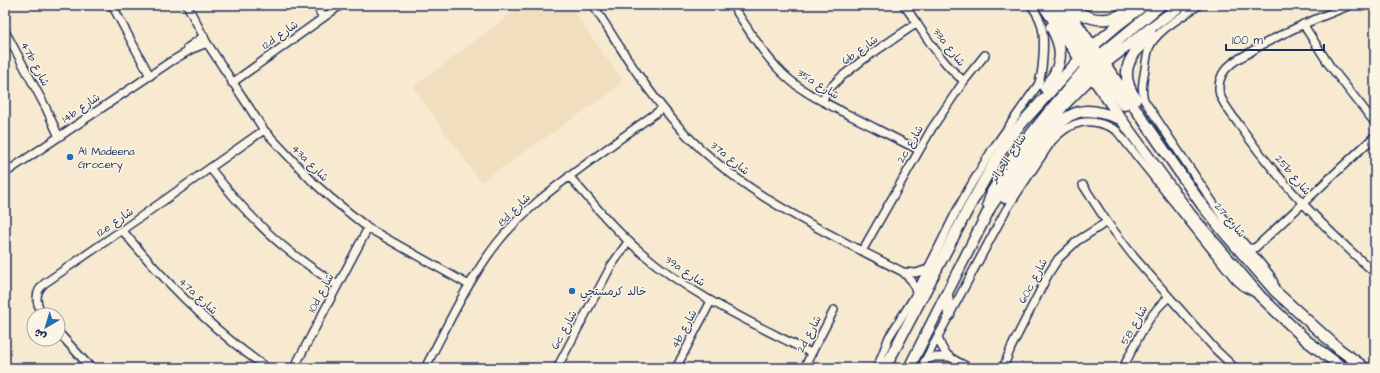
<svg xmlns="http://www.w3.org/2000/svg" width="1380" height="373" font-family="'Architects Daughter','Playpen Sans Arabic',sans-serif">
	<style>
		.built { fill: #f0debf }
		.lines { fill: none; stroke-linecap: round; stroke-linejoin: round }
		.street-casing { stroke: #1b2f5e; stroke-width: 10 }
		.secondary-casing { stroke: #1b2f5e; stroke-width: 13 }
		.street { stroke: #fcf5e5; stroke-width: 7 }
		.secondary { stroke: #fcf5e5; stroke-width: 10 }
		.poi-dot { fill: #1f6fb2; stroke: #fcf5e5; stroke-width: 1.5 }
		.labels { text-anchor: middle; dominant-baseline: central; stroke-width: 3; stroke-linejoin: round; paint-order: stroke }
		.street-label { font-size: 11px; fill: #1b2f5e; stroke: #fcf5e5 }
		.poi-label { font-size: 11px; fill: #1b2f5e; stroke: #fcf5e5; text-anchor: start }
	</style>
	<rect width="100%" height="100%" fill="#f7ead0"/>
	<filter id="ink" filterUnits="userSpaceOnUse"><feTurbulence type="fractalNoise" baseFrequency=".025" numOctaves="2"/><feDisplacementMap in="SourceGraphic" scale="8" xChannelSelector="R" yChannelSelector="G"/><feConvolveMatrix kernelMatrix="1 2 1 2 8 2 1 2 1" color-interpolation-filters="sRGB"/></filter>
	<g filter="url(#ink)">
		<!-- built -->
		<path class="built" d="M 523,5 L 569,5 L 622,80 L 614,90 L 481,182 L 413,87 Z"/>
		<g class="lines">
			<!-- street casing -->
			<g class="street-casing">
				<path id="street" d="M 112,5 L 150,76
					M 187,5 L 207,43 L 264,130 L 313,182 L 332,199 L 368,228 L 469,285
					M 316,5 L 323,18
					M 593,5 C 618,44 642,84 672,119 C 733,191 822,230 903,272 L 912,281 L 916,292
					M 732,5 C 750,31 766,60 790,80 C 806,94 826,103 845,113 C 870,125 894,138 919,150
					M 904,5 C 923,31 939,61 964,81
					M 1199,5 C 1184,16 1156,30 1149,48 C 1147,54 1146,62 1145,69 C 1143,80 1141,90 1144,100 L 1224,219 L 1270,275 L 1274,283 L 1275,289
					M 1351,5 C 1315,19 1280,33 1247,54 C 1238,59 1227,65 1222,75 C 1219,81 1218,88 1220,95 C 1224,106 1233,116 1240,126 C 1278,181 1325,229 1375,273
					M 1303,24 L 1330,66 L 1375,123
					M 5,31 L 46,108 L 59,137
					M 187,48 L 204,36
					M 232,83 L 341,5
					M 823,101 L 826,92 L 841,77 L 864,59 L 917,23
					M 210,168 C 232,196 255,223 283,246 C 300,260 319,273 337,285
					M 5,173 L 170,62 L 192,49 L 207,43
					M 569,176 C 593,203 614,230 642,253 C 692,296 753,323 811,353
					M 1083,185 L 1107,222 L 1134,257 L 1215,349 L 1235,368
					M 122,230 C 165,282 212,330 267,368
					M 1247,248 L 1255,248 L 1375,136
					M 862,251 L 932,128 L 964,81 L 985,55
					M 903,272 L 916,273 L 928,269
					M 44,315 C 35,304 34,292 45,283 L 122,230 L 264,130
					M 58,332 L 91,368
					M 938,337 C 944,358 953,359 970,368
					M 925,361 L 934,357 L 949,357
					M 294,368 L 368,228
					M 425,368 C 448,325 468,280 498,242 C 522,212 552,189 582,167 C 609,147 636,127 663,108
					M 557,368 L 611,266 L 628,242
					M 676,368 L 711,301
					M 804,368 L 834,310
					M 877,368 L 889,337 L 913,299 L 955,214 L 968,190 L 992,150 L 1038,85 C 1043,74 1045,40 1042,28 C 1041,20 1036,12 1031,5
					M 921,368 L 1006,210 L 1051,142 C 1070,120 1090,116 1116,130 L 1236,280 L 1244,287 L 1255,293
					M 1003,368 L 1011,348 L 1049,273 L 1058,259 L 1077,241 L 1107,222
					M 1123,368 C 1136,343 1147,315 1169,297"/>
			</g>
			<!-- secondary casing -->
			<g class="secondary-casing">
				<path id="secondary" d="M 1043,5 L 1121,119 L 1190,214 L 1260,296 L 1307,341 L 1343,368
					M 1052,5 L 1090,57
					M 1064,5 L 1202,205 L 1228,237 L 1275,291 L 1339,349 L 1365,368
					M 1070,5 C 1082,18 1103,24 1120,15 C 1125,12 1129,8 1133,5
					M 1080,59 L 1090,62 L 1096,67 L 1124,105
					M 1095,61 L 1099,56 L 1161,5
					M 1045,88 C 1062,67 1065,51 1051,27
					M 1136,99 C 1117,72 1130,54 1152,35
					M 1005,198 L 1056,127 C 1077,104 1095,110 1121,119
					M 990,206 L 988,204 L 992,192 L 1019,149 L 1047,114 L 1090,63
					M 947,294 L 949,315
					M 885,368 L 968,209 L 998,156 L 1014,132 L 1086,52 L 1119,24 L 1144,5
					M 909,368 L 990,208 L 1039,135 L 1064,105 L 1104,64 L 1161,20 L 1182,5"/>
			</g>
			<!-- street -->
			<use href="#street" class="street"/>
			<!-- secondary -->
			<use href="#secondary" class="secondary"/>
		</g>
	</g>
	<!-- markers -->
	<g class="poi-dot">
		<circle cx="70" cy="157" r="4"/>
		<circle cx="572" cy="291" r="4"/>
	</g>
	<g class="labels">
		<!-- street labels -->
		<g class="street-label">
			<text transform="translate(280 35) rotate(-35)">12d شارع</text>
			<text transform="translate(949 47) rotate(52)">33a شارع</text>
			<text transform="translate(860 50) rotate(-36)">6b شارع</text>
			<text transform="translate(35 64) rotate(62)">47b شارع</text>
			<text transform="translate(818 84) rotate(32)">35a شارع</text>
			<text transform="translate(81 108) rotate(-34)">14b شارع</text>
			<text transform="translate(910 144) rotate(-60)">2c شارع</text>
			<text transform="translate(730 158) rotate(39)">37a شارع</text>
			<text transform="translate(1008 158) rotate(-56)">شارع الجزائر</text>
			<text transform="translate(310 163) rotate(45)">43a شارع</text>
			<text transform="translate(1293 175) rotate(50)">25b شارع</text>
			<text transform="translate(514 210) rotate(-45)">8d شارع</text>
			<text transform="translate(1230 220) rotate(50)">شارع 27</text>
			<text transform="translate(115 222) rotate(-35)">12e شارع</text>
			<text transform="translate(685 271) rotate(34)">39a شارع</text>
			<text transform="translate(1033 281) rotate(-62)">60c شارع</text>
			<text transform="translate(321 293) rotate(-62)">10d شارع</text>
			<text transform="translate(198 296) rotate(43)">47a شارع</text>
			<text transform="translate(1134 325) rotate(-60)">شارع 58</text>
			<text transform="translate(684 329) rotate(-62)">4b شارع</text>
			<text transform="translate(564 330) rotate(-62)">6c شارع</text>
			<text transform="translate(809 334) rotate(-62)">2d شارع</text>
		</g>
		<!-- poi labels -->
		<g class="poi-label">
			<text x="78" y="151">Al Madeena<tspan x="78" dy="13">Grocery</tspan></text>
			<text x="580" y="291">خالد كرمستجي</text>
		</g>
	</g>
	<!-- margin -->
	<rect width="1380" height="373" fill="none" stroke="#fcf5e5" stroke-width="20"/>
	<rect x="10" y="10" width="1360" height="353" fill="none" stroke="#1b2f5e" stroke-width="1.5" filter="url(#ink)"/>
	<!-- north arrow -->
	<g transform="translate(46 327) rotate(218)"><circle r="19" fill="#fcf5e5" stroke="#a2a6af"/>
	<path d="M0-3L7 15L0 10L-7 15Z" fill="#1f6fb2"/>
	<text y="-6" font-size="11" font-weight="bold" text-anchor="middle" fill="#1b2f5e">ش</text>
	</g>
	<!-- scale -->
	<path d="M1226 44v6h98v-6" fill="none" stroke="#1b2f5e" stroke-width="2"/>
	<text x="1232" y="44" font-size="12" fill="#1b2f5e" stroke="#fcf5e5" stroke-width="3" paint-order="stroke">100 m</text>
</svg>
